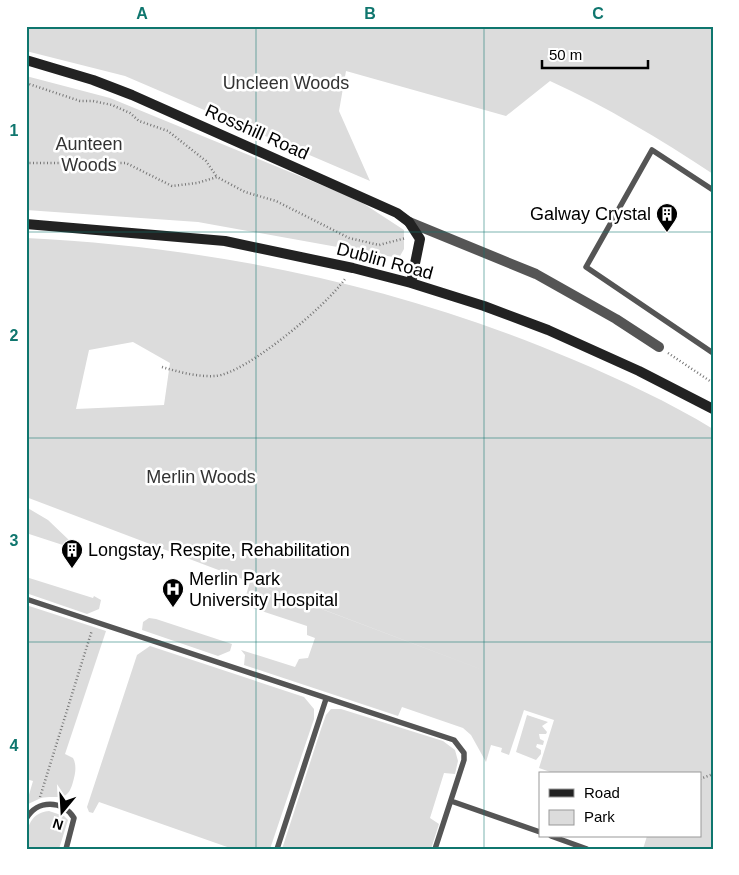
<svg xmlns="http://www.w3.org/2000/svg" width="739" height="875" font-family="Helvetica,sans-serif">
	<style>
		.green { fill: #dcdcdc; fill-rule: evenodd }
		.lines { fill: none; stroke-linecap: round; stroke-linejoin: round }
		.path { stroke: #777; stroke-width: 2.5; stroke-dasharray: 1 2.5; stroke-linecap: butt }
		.lane { stroke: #555; stroke-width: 5.5 }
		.street { stroke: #555; stroke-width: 10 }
		.secondary { stroke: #222; stroke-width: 10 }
		.grid { fill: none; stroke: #0f766e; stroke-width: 1; stroke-opacity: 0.55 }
		.labels { text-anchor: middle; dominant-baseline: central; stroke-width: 5; stroke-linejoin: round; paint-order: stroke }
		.park-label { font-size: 18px; fill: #333; stroke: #fff }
		.street-label { font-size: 18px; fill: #000; stroke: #fff }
		.poi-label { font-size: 18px; fill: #000; stroke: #fff; text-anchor: start }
		.neatline { fill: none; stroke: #0f766e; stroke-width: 2 }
		.grid-label { font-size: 16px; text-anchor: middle; font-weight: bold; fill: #0f766e }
	</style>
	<rect width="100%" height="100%" fill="#fff"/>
	<!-- green -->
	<path class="green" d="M 26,26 L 713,26 L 713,174 C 660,139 607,107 550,81 L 506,116 L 346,71 L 339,111 L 370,181 L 125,76 L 26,51 Z
		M 26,76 L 110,98 L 358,200 L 404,230 L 404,249 L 400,256 L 393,257 L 198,222 L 26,210 Z
		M 26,238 C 214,247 401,286 574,360 C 621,380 669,402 713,429 L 713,849 L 643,849 L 647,836 L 700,836 L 700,774 L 556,774 L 539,768 L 554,720 L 524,710 L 509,755 L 501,752 L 502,748 L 491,745 L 486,762 L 471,735 L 463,728 L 402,707 L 398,716 L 244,665 L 245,655 L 241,650 L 295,667 L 299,659 L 308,658 L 315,638 L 307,635 L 307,626 L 243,605 L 250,582 L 517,683 L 26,497 ZM 133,342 L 170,363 L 164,405 L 76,409 L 89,350 Z
		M 26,507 L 48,520 L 71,542 L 72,548 L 26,533 Z
		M 26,577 L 93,598 L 94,596 L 101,600 L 99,609 L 87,614 L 26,593 Z
		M 26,605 L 106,631 L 65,754 L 73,758 C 76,763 76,771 74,778 C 68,805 59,794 41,798 C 36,800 31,803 26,805 L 33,781 L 26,779 Z
		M 149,618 L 156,619 L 232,644 L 230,651 L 218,656 L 142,630 L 143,622 Z
		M 150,646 L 304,697 L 314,709 L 314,719 L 270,849 L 233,849 L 99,802 L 93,813 L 89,812 L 87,807 L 137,655 Z
		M 331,709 L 341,709 L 443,741 L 455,750 L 458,761 L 455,774 L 444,773 L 430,818 L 439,824 L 431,849 L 282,849 L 321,729 L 326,715 Z
		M 527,715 L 548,722 L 542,726 L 547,732 L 546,734 L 539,734 L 540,739 L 544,741 L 543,745 L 537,744 L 536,747 L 541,750 L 541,754 L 536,760 L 516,752 Z
		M 49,811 L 64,816 L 68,820 L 59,849 L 26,849 C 26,831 28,813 49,811 Z"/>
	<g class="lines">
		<!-- path -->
		<path class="path" d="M 26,83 L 80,101 L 93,101 L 112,105 L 130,113 L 139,121 L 168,131 L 206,161 L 217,177
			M 26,163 L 126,163 L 172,186 L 197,183 L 217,177 L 245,192 L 276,201 L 349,238 L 379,245 L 406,238
			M 668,353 L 713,383
			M 162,367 C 179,372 197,377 215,376 C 246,374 327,305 345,279
			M 700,779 L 713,774
			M 40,797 L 92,630"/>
		<!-- lane -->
		<path class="lane" d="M 713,190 L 652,150 L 586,267 L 713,353
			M 26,599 L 454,740 L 464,753 L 464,760 L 435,849
			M 451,801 L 540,832
			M 26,819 C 37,799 63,800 74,818 L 66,849
			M 551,836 L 587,849
			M 277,849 L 326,699"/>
		<!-- street -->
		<path class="street" d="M 409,222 L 536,274 L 616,319 L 659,347"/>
		<!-- secondary -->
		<path class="secondary" d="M 26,60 L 93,80 L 132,95 L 397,213 L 409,222 L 420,239 L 411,283
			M 26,224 L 225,241 L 353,268 L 411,283 L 484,306 L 548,330 L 639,371 L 713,409"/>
	</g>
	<!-- grid -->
	<path class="grid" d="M 256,26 L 256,849M 484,26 L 484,849M 26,232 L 713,232M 26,438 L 713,438M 26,642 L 713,642"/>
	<!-- icons -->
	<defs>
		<g id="building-pin" transform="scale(1.125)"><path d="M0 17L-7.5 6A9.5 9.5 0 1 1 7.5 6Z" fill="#000" stroke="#fff"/><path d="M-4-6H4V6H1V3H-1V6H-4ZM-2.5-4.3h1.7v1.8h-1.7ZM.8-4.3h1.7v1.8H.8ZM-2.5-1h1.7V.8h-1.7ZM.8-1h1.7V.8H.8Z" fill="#fff"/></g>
		<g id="hospital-pin" transform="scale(1.125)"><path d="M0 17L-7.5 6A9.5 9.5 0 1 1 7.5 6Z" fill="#000" stroke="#fff"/><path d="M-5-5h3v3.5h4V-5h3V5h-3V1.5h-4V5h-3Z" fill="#fff"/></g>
	</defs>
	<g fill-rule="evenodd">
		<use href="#building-pin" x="667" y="214"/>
		<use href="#building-pin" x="72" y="550"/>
		<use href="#hospital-pin" x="173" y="589"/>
	</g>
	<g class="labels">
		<!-- park labels -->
		<g class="park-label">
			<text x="286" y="83">Uncleen Woods</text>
			<text x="89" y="144">Aunteen<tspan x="89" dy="21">Woods</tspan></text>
			<text x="201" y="477">Merlin Woods</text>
		</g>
		<!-- street labels -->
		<g class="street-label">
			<text transform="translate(257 132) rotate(24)">Rosshill Road</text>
			<text transform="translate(385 261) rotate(15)">Dublin Road</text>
		</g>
		<!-- poi labels -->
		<g class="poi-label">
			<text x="651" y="214" text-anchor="end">Galway Crystal</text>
			<text x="88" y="550">Longstay, Respite, Rehabilitation</text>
			<text x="189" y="579">Merlin Park<tspan x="189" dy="21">University Hospital</tspan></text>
		</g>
	</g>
	<!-- border -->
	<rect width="739" height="875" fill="none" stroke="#ffffff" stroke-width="55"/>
	<!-- legend -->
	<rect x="539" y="772" width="162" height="65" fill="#ffffff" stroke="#999999"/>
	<rect x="549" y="789" width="25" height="8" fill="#222222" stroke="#999999"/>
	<text x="584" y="798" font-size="15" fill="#000000">Road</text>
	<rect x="549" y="810" width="25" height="15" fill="#dcdcdc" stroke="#999999"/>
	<text x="584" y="822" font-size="15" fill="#000000">Park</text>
	<!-- north arrow -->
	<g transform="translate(62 812) rotate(198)" stroke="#ffffff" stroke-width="4" paint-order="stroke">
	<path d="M0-4L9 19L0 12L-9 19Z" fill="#000000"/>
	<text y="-8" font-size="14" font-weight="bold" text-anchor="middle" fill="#000000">N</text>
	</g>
	<!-- scale -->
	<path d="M542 60v8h106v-8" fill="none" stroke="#000000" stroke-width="2.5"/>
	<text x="549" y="60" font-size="15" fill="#000000" stroke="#ffffff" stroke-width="4" paint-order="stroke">50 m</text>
	<rect x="28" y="28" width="684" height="820" class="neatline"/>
	<g class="grid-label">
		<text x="142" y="19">A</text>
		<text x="370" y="19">B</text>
		<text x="598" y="19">C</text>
		<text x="14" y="136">1</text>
		<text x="14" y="341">2</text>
		<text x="14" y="546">3</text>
		<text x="14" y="751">4</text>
	</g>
</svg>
